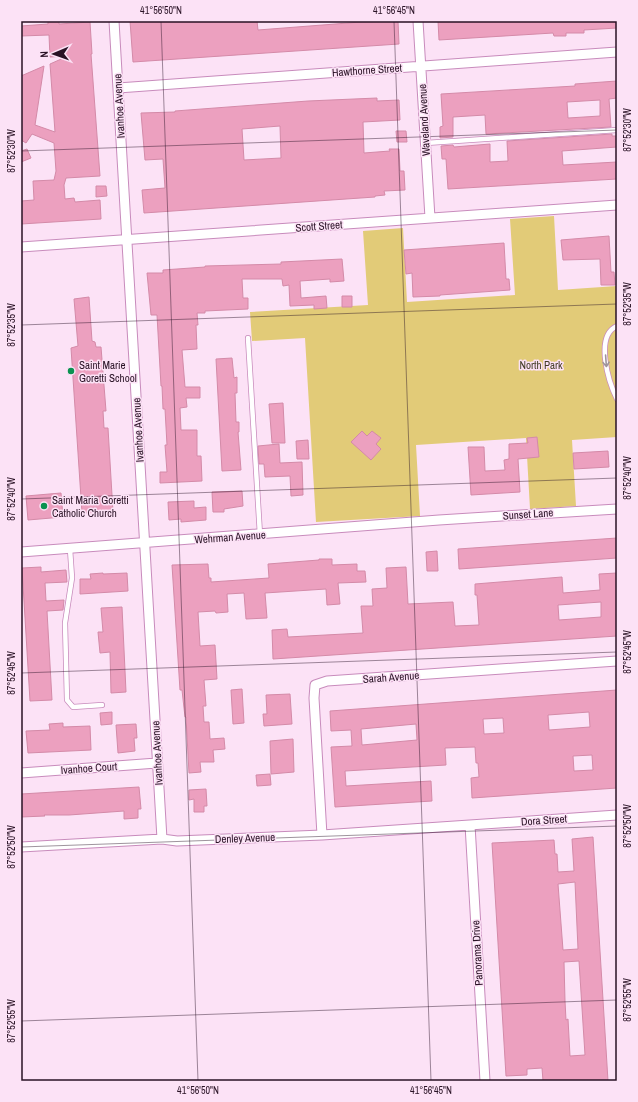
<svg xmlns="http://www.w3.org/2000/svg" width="638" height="1102" font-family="'Archivo Narrow',sans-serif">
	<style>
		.green { fill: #e2cb78 }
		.building { fill: #eca0bf; stroke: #d48aa8; fill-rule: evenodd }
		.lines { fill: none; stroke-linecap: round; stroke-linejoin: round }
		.service-casing { stroke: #c88bbc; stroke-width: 6 }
		.minor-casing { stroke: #c88bbc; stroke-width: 11 }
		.service { stroke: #fff; stroke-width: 4.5 }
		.minor { stroke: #fff; stroke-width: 9 }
		.oneway { stroke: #9f949d }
		.ticks { fill: none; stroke: #291225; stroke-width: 1; stroke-opacity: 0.45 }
		.poi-dot { fill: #0a9250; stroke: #fce2f6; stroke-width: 1.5 }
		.labels { text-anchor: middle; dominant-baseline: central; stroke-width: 3; stroke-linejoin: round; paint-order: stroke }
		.street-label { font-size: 11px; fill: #291225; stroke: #fce2f6 }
		.poi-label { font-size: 11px; fill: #291225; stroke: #fce2f6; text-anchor: start }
		.park-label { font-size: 11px; fill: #423b24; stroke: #fce2f6 }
		.neatline { fill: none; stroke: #291225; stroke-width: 1.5 }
		.ticks-label { font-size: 10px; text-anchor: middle; fill: #291225 }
	</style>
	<rect width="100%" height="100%" fill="#fce2f6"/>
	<!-- green -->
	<path class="green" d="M 554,216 L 558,290 L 617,286 L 617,437 L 572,440 L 576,506 L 530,509 L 526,438 L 416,445 L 420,516 L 316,522 L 305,338 L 252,341 L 250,312 L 368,305 L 363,231 L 403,228 L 407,302 L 515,295 L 510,219 Z"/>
	<!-- building -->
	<path class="building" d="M 48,21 L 59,21 L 59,24 L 90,22 L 92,54 L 91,54 L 100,176 L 66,178 L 64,185 L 65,199 L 74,198 L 75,202 L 100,200 L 101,219 L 21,224 L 21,201 L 34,200 L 33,181 L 54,180 L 56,171 L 54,143 L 32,134 L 26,143 L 21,140 L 21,76 L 44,66 L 35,125 L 55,132 L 50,64 L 68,56 L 50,57 L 49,35 L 21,36 L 21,26 L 48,24 Z
		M 130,21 L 257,21 L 258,30 L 361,22 L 398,21 L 399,44 L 133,62 Z
		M 438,21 L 617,21 L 617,28 L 584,30 L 584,33 L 566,33 L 566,36 L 554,36 L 553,33 L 439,40 Z
		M 617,81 L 617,98 L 609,99 L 611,127 L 486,134 L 485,115 L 453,117 L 453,137 L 440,138 L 440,127 L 443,126 L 441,94 L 575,86 L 575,84 ZM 600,100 L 600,116 L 568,118 L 567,102 Z
		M 377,98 L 377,101 L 399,100 L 400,120 L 363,122 L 364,153 L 390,151 L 389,149 L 399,149 L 400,171 L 404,171 L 405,190 L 384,191 L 385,195 L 375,196 L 375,197 L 144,213 L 142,190 L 165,188 L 163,159 L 145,160 L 141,113 L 175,112 L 175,111 L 308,101 ZM 280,126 L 281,158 L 244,160 L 242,129 Z
		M 396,131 L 406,131 L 407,142 L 397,142 Z
		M 612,134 L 612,136 L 617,136 L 617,147 L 562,151 L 563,165 L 617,162 L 617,179 L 448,189 L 446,159 L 442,159 L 441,146 L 453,145 L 454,147 L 490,144 L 490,162 L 508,161 L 507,141 Z
		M 27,149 L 31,158 L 21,162 L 21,151 Z
		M 96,186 L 106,186 L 107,196 L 96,197 Z
		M 609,236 L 611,272 L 614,272 L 615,285 L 601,285 L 600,259 L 563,260 L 561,240 Z
		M 504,243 L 506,279 L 509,279 L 510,290 L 440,295 L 440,296 L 413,297 L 412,273 L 406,274 L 404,250 Z
		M 342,259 L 344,281 L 330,282 L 330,279 L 300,281 L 301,298 L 326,296 L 327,308 L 314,309 L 314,305 L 290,306 L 289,285 L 283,286 L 282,279 L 242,279 L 243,298 L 248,298 L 248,309 L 205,311 L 205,313 L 197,313 L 198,325 L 196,325 L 197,349 L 182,350 L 185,387 L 200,387 L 200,398 L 186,398 L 187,407 L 180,408 L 181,430 L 197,430 L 197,456 L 201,456 L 202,481 L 160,483 L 160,472 L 167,472 L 165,445 L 167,445 L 165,409 L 163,409 L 162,386 L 161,386 L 157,315 L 151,315 L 147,273 L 163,273 L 163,270 L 205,267 L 205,266 L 281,264 L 281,262 Z
		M 342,296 L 352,296 L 352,307 L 342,307 Z
		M 89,297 L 92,341 L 95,342 L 96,347 L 101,347 L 106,411 L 103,411 L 104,428 L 108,428 L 113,512 L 82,513 L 71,348 L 78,346 L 74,299 Z
		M 232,358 L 234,378 L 237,377 L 237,393 L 235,393 L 236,422 L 239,422 L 239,432 L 238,432 L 241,470 L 222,471 L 216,359 Z
		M 283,403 L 285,443 L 272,443 L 269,404 Z
		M 362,431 L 367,436 L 372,431 L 381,438 L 376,444 L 381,449 L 371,460 L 351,442 Z
		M 537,437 L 539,457 L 518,459 L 520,492 L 471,495 L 468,447 L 484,447 L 485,471 L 505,470 L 504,460 L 509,459 L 509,444 L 528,443 L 527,438 Z
		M 308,440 L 309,459 L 297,459 L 296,441 Z
		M 279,444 L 280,463 L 302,462 L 303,495 L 291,496 L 290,476 L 265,477 L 264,464 L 259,464 L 258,446 Z
		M 608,451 L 609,467 L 574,469 L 573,453 Z
		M 242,491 L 243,506 L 224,509 L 224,512 L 213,512 L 212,492 Z
		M 61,493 L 63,517 L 28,520 L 26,496 Z
		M 194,501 L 194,508 L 206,507 L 206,520 L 181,522 L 181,519 L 169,520 L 168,502 Z
		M 617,538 L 617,558 L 459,569 L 458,549 Z
		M 437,551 L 438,571 L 427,571 L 426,552 Z
		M 319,559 L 332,559 L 332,565 L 357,564 L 357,571 L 365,571 L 366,582 L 338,583 L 340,604 L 327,605 L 326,589 L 265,593 L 267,618 L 246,619 L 244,593 L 227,594 L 228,612 L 216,613 L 215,611 L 198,612 L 200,646 L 215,645 L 217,679 L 204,680 L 206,706 L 203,706 L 204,722 L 209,722 L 210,739 L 224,738 L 225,749 L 213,750 L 214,762 L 200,762 L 201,772 L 189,773 L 186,717 L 185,717 L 182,690 L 180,690 L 172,565 L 208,564 L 209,578 L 211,578 L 211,582 L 269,578 L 268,564 L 319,560 Z
		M 41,567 L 41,572 L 66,570 L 67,582 L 45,583 L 46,601 L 64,600 L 63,610 L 47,611 L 52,700 L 30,701 L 22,568 Z
		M 406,567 L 408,604 L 453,602 L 455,626 L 479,625 L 477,595 L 475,595 L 475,584 L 562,577 L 563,593 L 600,590 L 599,574 L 617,573 L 617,636 L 273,659 L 272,630 L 287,629 L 288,637 L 363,633 L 361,606 L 373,606 L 372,589 L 387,588 L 386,568 ZM 601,602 L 601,617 L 559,620 L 558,605 Z
		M 103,573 L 103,574 L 127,573 L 128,591 L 80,594 L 80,579 L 91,579 L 90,574 Z
		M 122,607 L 126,692 L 111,693 L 110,652 L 100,653 L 98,632 L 103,632 L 101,608 Z
		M 242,689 L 244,723 L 233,724 L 231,690 Z
		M 617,690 L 617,788 L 472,798 L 471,778 L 479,777 L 478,763 L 476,763 L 475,747 L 445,748 L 446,765 L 345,771 L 346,786 L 431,781 L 432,801 L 335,807 L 331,747 L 352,746 L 351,730 L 331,731 L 330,711 ZM 589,712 L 590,727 L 549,730 L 548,715 ZM 503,718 L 504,733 L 484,734 L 483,719 ZM 416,724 L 417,740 L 362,745 L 361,729 ZM 592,755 L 593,770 L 574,771 L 573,756 Z
		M 290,694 L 292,724 L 264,726 L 263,714 L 267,714 L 266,695 Z
		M 112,712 L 112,724 L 101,725 L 100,713 Z
		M 63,723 L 63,727 L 90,726 L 91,750 L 28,753 L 26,731 L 50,730 L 49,724 Z
		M 136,724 L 137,738 L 134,738 L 135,751 L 118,753 L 116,725 Z
		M 293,739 L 294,772 L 271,774 L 270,741 Z
		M 270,774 L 271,785 L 257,786 L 256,775 Z
		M 139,787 L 141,809 L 138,809 L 138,818 L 124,819 L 124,811 L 69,815 L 44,815 L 45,816 L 21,817 L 21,794 Z
		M 206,789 L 207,806 L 204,806 L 204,812 L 194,812 L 194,799 L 189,800 L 189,790 Z
		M 593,837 L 608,1081 L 543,1081 L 542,1068 L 527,1069 L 527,1075 L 506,1076 L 492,843 L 554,840 L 555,854 L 557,854 L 558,872 L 574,871 L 572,839 ZM 575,882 L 578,949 L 563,950 L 558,884 ZM 579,961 L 585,1055 L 570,1056 L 568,1019 L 566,1020 L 565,1001 L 564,962 Z"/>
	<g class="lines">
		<!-- service casing -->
		<g class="service-casing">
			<path id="service" d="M 426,143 L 617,130
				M 617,326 C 594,336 609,383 617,399
				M 248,338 L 260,535
				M 70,549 L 72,578 L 65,623 L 67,700 L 73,707 L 102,705"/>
		</g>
		<!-- minor casing -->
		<g class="minor-casing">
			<path id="minor" d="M 114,21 L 162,839
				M 418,21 L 430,218
				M 118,88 L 617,52
				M 21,247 L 617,205
				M 21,552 L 439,520 L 617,509
				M 21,773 L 157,763
				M 470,825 L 485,1081
				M 322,835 L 314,698 L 315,685 L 327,681 L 617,661
				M 21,847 L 162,839 L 177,841 L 322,835 L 617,815"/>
		</g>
		<!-- service -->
		<use href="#service" class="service"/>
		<!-- minor -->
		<use href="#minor" class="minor"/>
	</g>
	<!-- one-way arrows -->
	<defs><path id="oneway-shaft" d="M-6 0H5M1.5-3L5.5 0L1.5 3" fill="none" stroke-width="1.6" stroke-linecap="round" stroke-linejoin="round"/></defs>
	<use class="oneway" href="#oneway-shaft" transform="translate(606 361) rotate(86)"/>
	<!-- ticks -->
	<path class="ticks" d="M 161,21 L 198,1081M 394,21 L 431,1081M 21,151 L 617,130M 21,325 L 617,304M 21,499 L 617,478M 21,673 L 617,652M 21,847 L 617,826M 21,1021 L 617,1000"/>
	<!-- markers -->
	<g class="poi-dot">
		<circle cx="71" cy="371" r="4"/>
		<circle cx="44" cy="506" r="4"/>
	</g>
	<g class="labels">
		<!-- street labels -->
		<g class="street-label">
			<text transform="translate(367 70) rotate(-4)">Hawthorne Street</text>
			<text transform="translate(119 106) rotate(-93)">Ivanhoe Avenue</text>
			<text transform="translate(424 120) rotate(-93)">Waveland Avenue</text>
			<text transform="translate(319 226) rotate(-4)">Scott Street</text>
			<text transform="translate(138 430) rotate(-93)">Ivanhoe Avenue</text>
			<text transform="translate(528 514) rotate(-4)">Sunset Lane</text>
			<text transform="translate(230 537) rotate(-4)">Wehrman Avenue</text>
			<text transform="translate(391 677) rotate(-4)">Sarah Avenue</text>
			<text transform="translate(157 753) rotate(-93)">Ivanhoe Avenue</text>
			<text transform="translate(89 768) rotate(-4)">Ivanhoe Court</text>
			<text transform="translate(544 820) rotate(-4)">Dora Street</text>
			<text transform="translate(245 838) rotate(-2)">Denley Avenue</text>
			<text transform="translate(477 953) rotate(-93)">Panorama Drive</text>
		</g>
		<!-- poi labels -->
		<g class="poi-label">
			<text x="79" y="365">Saint Marie<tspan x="79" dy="13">Goretti School</tspan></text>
			<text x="52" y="500">Saint Maria Goretti<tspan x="52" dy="13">Catholic Church</tspan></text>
		</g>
		<!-- park labels -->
		<g class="park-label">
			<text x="541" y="365">North Park</text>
		</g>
	</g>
	<!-- border -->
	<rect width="638" height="1102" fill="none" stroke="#fce2f6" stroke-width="44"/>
	<!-- north arrow -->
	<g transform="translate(54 54) rotate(268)" stroke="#fce2f6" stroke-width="3" paint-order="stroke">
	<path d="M0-3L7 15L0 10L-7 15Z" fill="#291225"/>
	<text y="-6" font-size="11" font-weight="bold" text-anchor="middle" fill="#291225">N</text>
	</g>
	<rect x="22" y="22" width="594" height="1058" class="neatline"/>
	<g class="ticks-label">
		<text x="161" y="14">41°56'50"N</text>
		<text x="394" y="14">41°56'45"N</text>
		<text transform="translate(627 130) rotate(-90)" y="4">87°52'30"W</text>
		<text transform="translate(11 151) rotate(-90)" y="4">87°52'30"W</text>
		<text transform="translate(627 304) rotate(-90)" y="4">87°52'35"W</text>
		<text transform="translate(11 325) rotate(-90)" y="4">87°52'35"W</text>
		<text transform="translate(627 478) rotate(-90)" y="4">87°52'40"W</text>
		<text transform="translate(11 499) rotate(-90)" y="4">87°52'40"W</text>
		<text transform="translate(627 652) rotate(-90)" y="4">87°52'45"W</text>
		<text transform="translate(11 673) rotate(-90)" y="4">87°52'45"W</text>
		<text transform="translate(627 826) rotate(-90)" y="4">87°52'50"W</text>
		<text transform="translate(11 847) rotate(-90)" y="4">87°52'50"W</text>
		<text transform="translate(627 1000) rotate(-90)" y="4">87°52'55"W</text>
		<text transform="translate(11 1021) rotate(-90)" y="4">87°52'55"W</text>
		<text x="198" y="1094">41°56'50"N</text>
		<text x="431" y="1094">41°56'45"N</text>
	</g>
</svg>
